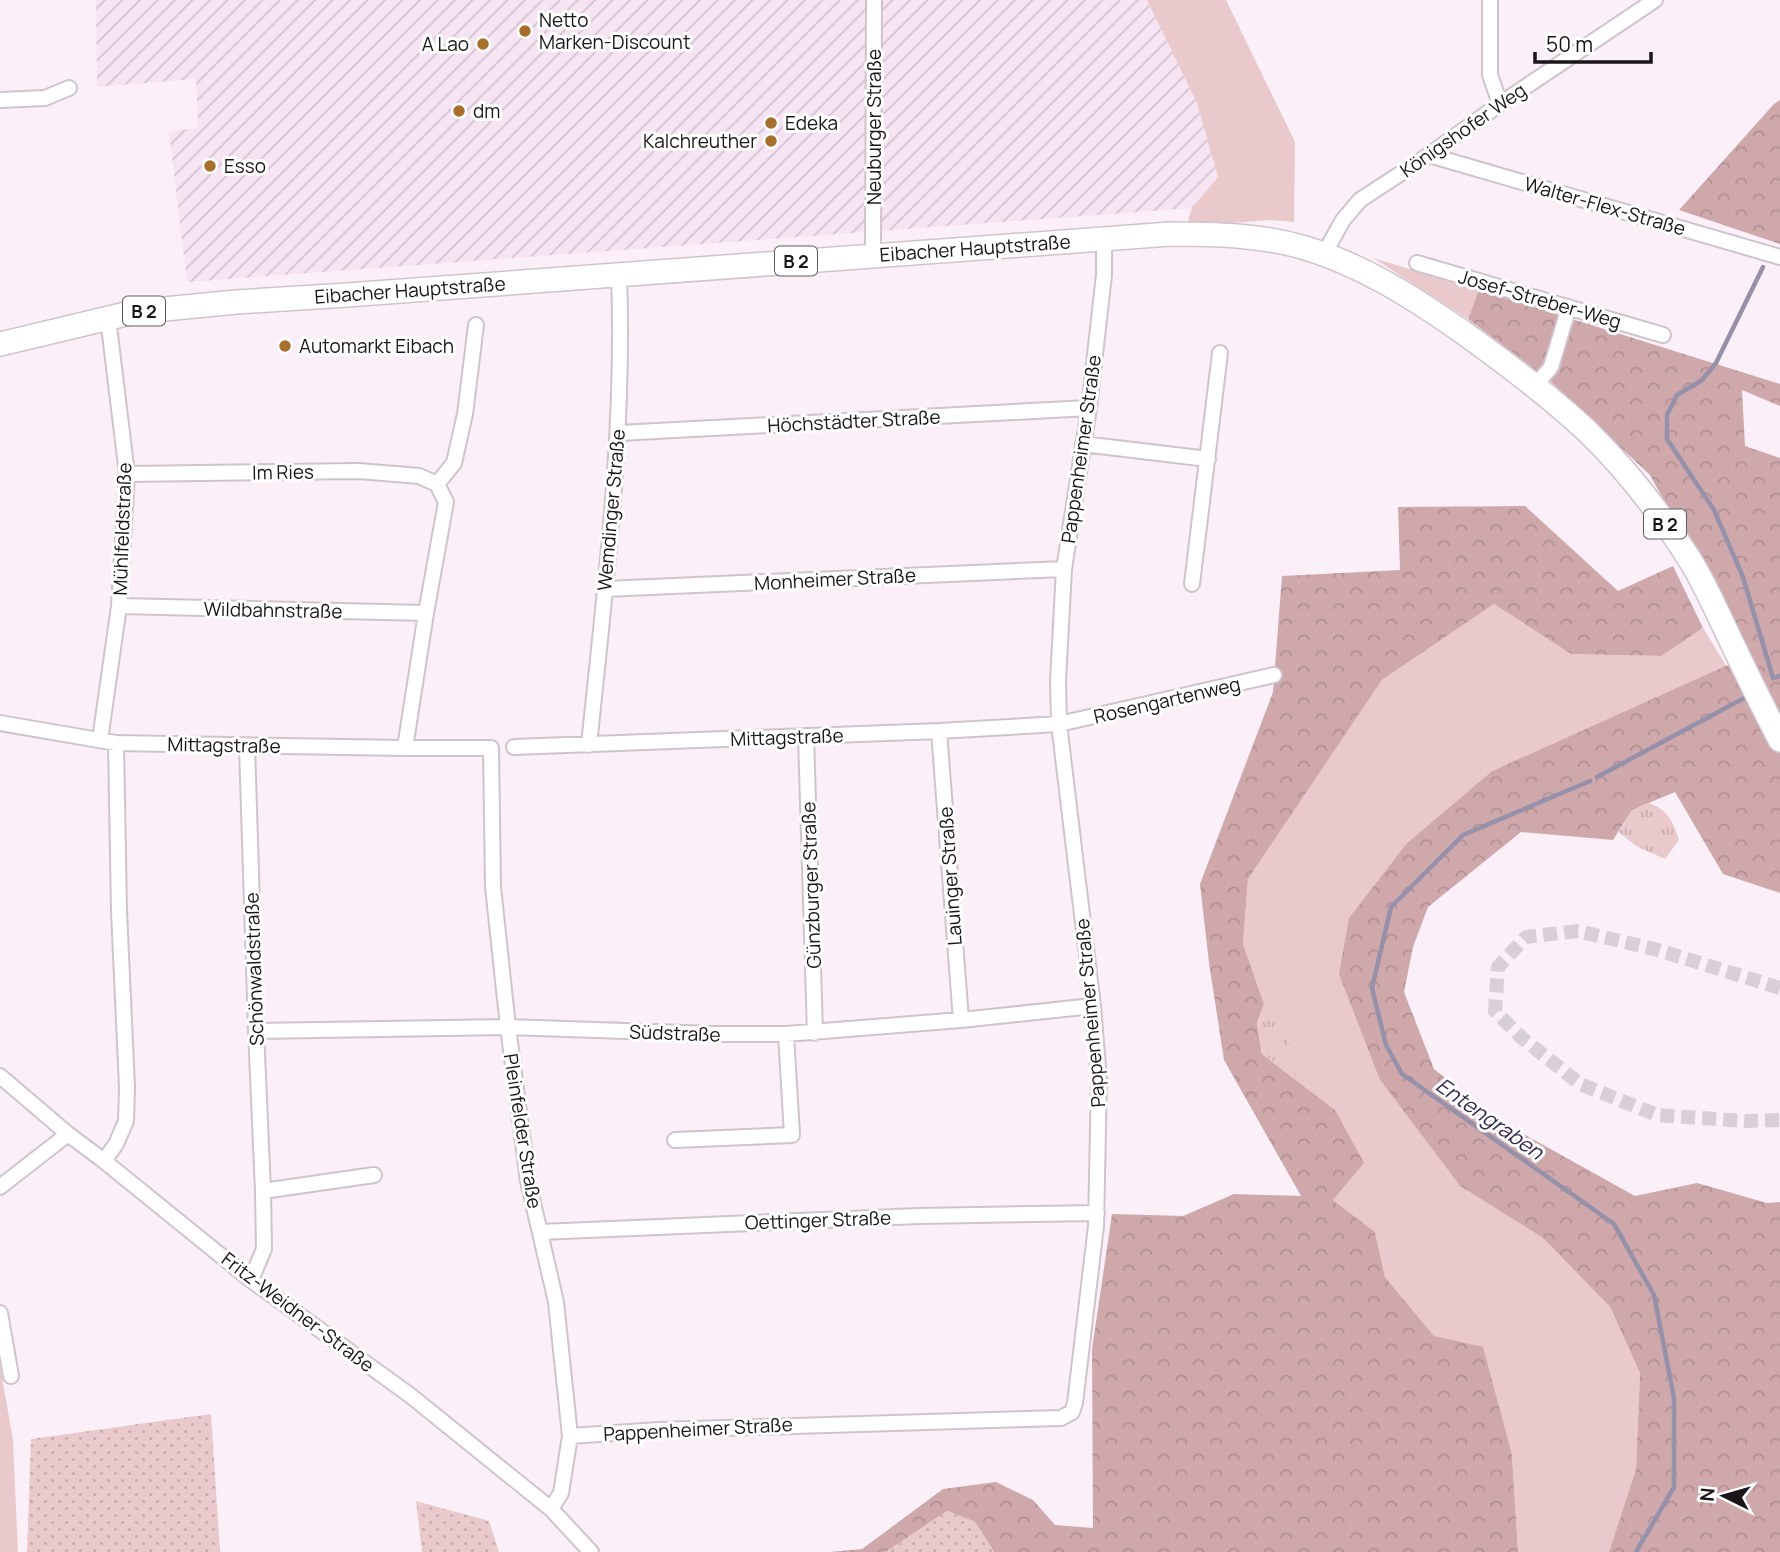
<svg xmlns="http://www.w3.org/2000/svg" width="1780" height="1552" font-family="Manrope,sans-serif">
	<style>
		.industrial { fill: url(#industrial-furrows) }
		.grass { fill: #eac9cc }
		.forest { fill: url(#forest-crowns) }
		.park { fill: url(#park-tufts) }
		.garden { fill: url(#garden-dots) }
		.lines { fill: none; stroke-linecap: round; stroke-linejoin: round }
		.stream { stroke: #9690a8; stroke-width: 4.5 }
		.street-tunnel { stroke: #d9cfd6; stroke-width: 14; stroke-dasharray: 14 7; stroke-linecap: butt }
		.street-casing { stroke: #cfc4cd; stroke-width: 18 }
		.primary-casing { stroke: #cfc4cd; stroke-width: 26 }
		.street { stroke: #fff; stroke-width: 14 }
		.primary { stroke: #fff; stroke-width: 23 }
		.poi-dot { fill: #a66f2b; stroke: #fff; stroke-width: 2.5 }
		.labels { text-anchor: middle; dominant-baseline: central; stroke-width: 6; stroke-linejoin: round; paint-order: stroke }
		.shield { fill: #fff; stroke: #5e5b5d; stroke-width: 2 }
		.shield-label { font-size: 18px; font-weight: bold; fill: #191518 }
		.poi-label { font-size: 19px; fill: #191518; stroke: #fff; text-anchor: start }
		.street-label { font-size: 19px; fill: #191518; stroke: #fff }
		.water-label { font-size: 21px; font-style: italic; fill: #332751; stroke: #fff }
	</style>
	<defs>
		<pattern id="industrial-furrows" width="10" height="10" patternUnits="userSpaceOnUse" patternTransform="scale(1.75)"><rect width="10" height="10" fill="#f6e4f2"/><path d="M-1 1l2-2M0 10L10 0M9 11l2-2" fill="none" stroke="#d2c3cf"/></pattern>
		<pattern id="forest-crowns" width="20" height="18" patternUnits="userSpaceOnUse" patternTransform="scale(1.75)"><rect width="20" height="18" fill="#cfa8ac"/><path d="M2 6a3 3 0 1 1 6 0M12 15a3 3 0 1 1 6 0" fill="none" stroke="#b19093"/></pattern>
		<pattern id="park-tufts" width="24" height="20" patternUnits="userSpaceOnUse" patternTransform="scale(1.75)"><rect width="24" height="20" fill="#eac9cc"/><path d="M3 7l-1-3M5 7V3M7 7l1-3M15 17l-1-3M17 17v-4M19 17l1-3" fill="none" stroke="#c8acae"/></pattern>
		<pattern id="garden-dots" width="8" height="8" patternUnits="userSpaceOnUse" patternTransform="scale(1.75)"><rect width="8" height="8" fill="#eac9cc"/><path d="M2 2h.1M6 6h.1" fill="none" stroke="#c8acae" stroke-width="1.8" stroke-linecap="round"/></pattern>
	</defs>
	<rect width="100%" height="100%" fill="#fbf0f8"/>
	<!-- industrial -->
	<path class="industrial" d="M 96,0 L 1147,0 L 1197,103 L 1218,177 L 1192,208 L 187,282 L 169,132 L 198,128 L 196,79 L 97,87 Z"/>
	<!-- grass -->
	<path class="grass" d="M 1147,0 L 1226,0 L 1295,142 L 1294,222 L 1270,220 L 1219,224 L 1192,222 L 1188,220 L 1192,208 L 1218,177 L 1197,103 Z
		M 1373,258 L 1479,290 L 1468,319 Z
		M 1494,604 L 1571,654 L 1660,656 L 1703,628 L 1727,667 L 1492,771 L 1407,843 L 1380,1080 L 1460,1186 L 1543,1238 L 1610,1307 L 1640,1373 L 1636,1469 L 1609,1552 L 1518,1552 L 1512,1455 L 1434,1336 L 1385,1277 L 1375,1232 L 1333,1200 L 1335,1110 L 1262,1054 L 1264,1004 L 1243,944 L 1248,879 L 1382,680 Z
		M 0,1366 L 13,1440 L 18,1552 L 0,1552 Z"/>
	<!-- forest -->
	<path class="forest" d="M 1780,100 L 1780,244 L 1679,210 L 1774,104 Z
		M 1479,290 L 1780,384 L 1780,406 L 1742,390 L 1745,446 L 1780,458 L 1780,893 L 1723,874 L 1675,792 L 1632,810 L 1613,840 L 1521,832 L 1428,907 L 1413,947 L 1404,992 L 1434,1069 L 1493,1117 L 1635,1196 L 1697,1183 L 1767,1203 L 1780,1202 L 1780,1552 L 1609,1552 L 1636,1469 L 1640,1373 L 1610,1307 L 1543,1238 L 1460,1186 L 1380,1080 L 1339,974 L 1349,918 L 1407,843 L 1492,771 L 1748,656 L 1650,475 L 1550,381 L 1468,319 Z
		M 1525,506 L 1618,591 L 1673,566 L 1703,628 L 1661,656 L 1571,654 L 1494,604 L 1382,680 L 1248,879 L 1243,944 L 1264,1004 L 1257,1023 L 1262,1054 L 1335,1110 L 1364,1163 L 1333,1200 L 1375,1232 L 1385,1277 L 1434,1336 L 1483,1347 L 1512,1455 L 1518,1552 L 994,1552 L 975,1522 L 947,1511 L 886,1552 L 830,1552 L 862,1549 L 943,1489 L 996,1482 L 1033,1500 L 1055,1525 L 1093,1528 L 1092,1349 L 1112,1214 L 1183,1216 L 1234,1194 L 1301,1196 L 1224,1060 L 1209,963 L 1200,884 L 1273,692 L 1282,576 L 1400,570 L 1398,507 Z"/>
	<!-- park -->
	<path class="park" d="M 1648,803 C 1668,809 1673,822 1679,840 L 1665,859 L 1636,846 L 1619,832 L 1632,810 Z
		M 1264,1004 L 1307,1071 L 1297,1077 L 1262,1054 L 1257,1023 Z"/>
	<!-- garden -->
	<path class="garden" d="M 211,1414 L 220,1552 L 27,1552 L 31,1439 Z
		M 416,1501 L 489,1521 L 499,1552 L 422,1552 Z
		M 947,1511 L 975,1522 L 994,1552 L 886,1552 Z"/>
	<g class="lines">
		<!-- stream -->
		<path class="stream" d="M 1763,267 L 1716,363 L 1702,380 L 1677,395 L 1667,415 L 1667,439 L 1714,510 L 1743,577 L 1773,678 L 1780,676
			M 1597,777 L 1748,696
			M 1590,781 L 1463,835 L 1391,907 L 1372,988 L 1386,1045 L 1402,1074 L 1614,1224 L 1654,1295 L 1674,1398 L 1674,1487 L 1636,1552"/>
		<!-- street-tunnel -->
		<path class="street-tunnel" d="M 1780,988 L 1658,950 L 1578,931 L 1526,937 L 1498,967 L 1495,1011 L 1522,1038 L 1580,1084 L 1657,1115 L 1745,1121 L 1780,1120"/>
		<!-- street casing -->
		<g class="street-casing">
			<path id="street" d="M 1490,0 L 1490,75 L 1500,104
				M 0,100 L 45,98 L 69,88
				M 1429,155 L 1780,257
				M 1324,254 L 1343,220 L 1360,200 L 1429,155 L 1500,104 L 1655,0
				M 873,255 L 874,0
				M 1417,263 L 1663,335
				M 1535,386 L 1551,367 L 1569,307
				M 619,433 L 1089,408
				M 1083,444 L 1208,459
				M 127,474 L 359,471 L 419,476 L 437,484 L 446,502 L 426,613 L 405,748
				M 437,484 L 454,463 L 465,414 L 476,325
				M 1192,584 L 1220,353
				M 605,589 L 1064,569
				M 119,606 L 426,613
				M 0,723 L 116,743 L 405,748 L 491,748 L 493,887 L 508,1027 L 528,1181 L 556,1302 L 570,1436 L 561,1493 L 551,1509
				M 939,731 L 961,1020
				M 806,736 L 815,1033
				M 100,740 L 119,606 L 127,474 L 108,318
				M 589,745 C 605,589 625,432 619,274
				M 247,746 L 256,1031 L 263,1191 L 264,1249 L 251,1280
				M 514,747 L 939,731 L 1059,724 L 1274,675
				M 256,1031 L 508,1027 L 713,1034 L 786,1034 L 961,1020 L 1093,1006
				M 0,1076 L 68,1134 L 104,1161 L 251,1280 L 411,1396 L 551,1509 L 591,1552
				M 675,1140 L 792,1135 L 786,1034
				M 104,1161 L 116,1144 L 126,1121 L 127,1087 L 119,911 L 116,743
				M 0,1187 L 68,1134
				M 263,1191 L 374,1175
				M 540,1232 L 919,1216 L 1097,1213
				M 0,1313 L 11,1376
				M 570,1436 L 659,1430 L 1061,1418 L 1072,1412 L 1075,1403 L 1096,1226 L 1099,1079 L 1093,1006 L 1059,724 L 1058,681 L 1064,569 L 1089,408 L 1104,275 L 1104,238"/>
		</g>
		<!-- primary casing -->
		<g class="primary-casing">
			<path id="primary" d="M 0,344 L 134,312 L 236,302 L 347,295 L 1170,234 C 1214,234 1260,235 1302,247 C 1361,264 1414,298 1464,333 C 1507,364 1550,396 1588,432 C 1627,470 1661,514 1690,560 C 1707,587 1719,617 1733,645 C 1748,677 1764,709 1780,740"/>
		</g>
		<!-- street -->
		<use href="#street" class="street"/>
		<!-- primary -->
		<use href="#primary" class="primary"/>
	</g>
	<!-- markers -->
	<g class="poi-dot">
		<circle cx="525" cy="31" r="7"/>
		<circle cx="483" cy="44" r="7"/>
		<circle cx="459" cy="111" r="7"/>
		<circle cx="771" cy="123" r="7"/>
		<circle cx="771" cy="141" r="7"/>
		<circle cx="210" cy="166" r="7"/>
		<circle cx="285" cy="346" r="7"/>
	</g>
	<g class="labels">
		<!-- shield labels -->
		<g class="shield">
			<rect x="775" y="246.5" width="42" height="29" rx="5"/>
			<rect x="123" y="296.5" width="42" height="29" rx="5"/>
			<rect x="1644" y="509.5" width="42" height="29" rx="5"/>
		</g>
		<g class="shield-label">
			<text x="796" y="261">B 2</text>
			<text x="144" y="311">B 2</text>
			<text x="1665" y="524">B 2</text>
		</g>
		<!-- poi labels -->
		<g class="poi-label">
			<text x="539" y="20">Netto<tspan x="539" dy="22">Marken-Discount</tspan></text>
			<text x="469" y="44" text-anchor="end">A Lao</text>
			<text x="473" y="111">dm</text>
			<text x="785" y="123">Edeka</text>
			<text x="757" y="141" text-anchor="end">Kalchreuther</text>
			<text x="224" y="166">Esso</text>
			<text x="299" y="346">Automarkt Eibach</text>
		</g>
		<!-- street labels -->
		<g class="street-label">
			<text transform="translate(874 127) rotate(-90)">Neuburger Straße</text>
			<text transform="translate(1463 130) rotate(-35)">Königshofer Weg</text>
			<text transform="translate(1605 206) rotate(16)">Walter-Flex-Straße</text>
			<text transform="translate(975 248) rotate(-4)">Eibacher Hauptstraße</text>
			<text transform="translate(410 290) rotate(-4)">Eibacher Hauptstraße</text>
			<text transform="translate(1540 299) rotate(16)">Josef-Streber-Weg</text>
			<text transform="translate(854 421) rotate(-3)">Höchstädter Straße</text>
			<text transform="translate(1081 449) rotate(-82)">Pappenheimer Straße</text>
			<text transform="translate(283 472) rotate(-1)">Im Ries</text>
			<text transform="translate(611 510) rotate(-85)">Wemdinger Straße</text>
			<text transform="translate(122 529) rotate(-88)">Mühlfeldstraße</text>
			<text transform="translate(835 579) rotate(-3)">Monheimer Straße</text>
			<text transform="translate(273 610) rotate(1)">Wildbahnstraße</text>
			<text transform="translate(1167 700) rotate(-13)">Rosengartenweg</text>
			<text transform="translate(787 737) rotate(-2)">Mittagstraße</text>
			<text transform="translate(224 745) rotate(1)">Mittagstraße</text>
			<text transform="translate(950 876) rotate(-94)">Lauinger Straße</text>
			<text transform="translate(811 885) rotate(-92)">Günzburger Straße</text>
			<text transform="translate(254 969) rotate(-92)">Schönwaldstraße</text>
			<text transform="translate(1090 1013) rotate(-95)">Pappenheimer Straße</text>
			<text transform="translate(675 1033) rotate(2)">Südstraße</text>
			<text transform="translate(523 1131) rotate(81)">Pleinfelder Straße</text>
			<text transform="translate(818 1220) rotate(-2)">Oettinger Straße</text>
			<text transform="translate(298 1312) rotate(37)">Fritz-Weidner-Straße</text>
			<text transform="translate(698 1429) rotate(-3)">Pappenheimer Straße</text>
		</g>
		<!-- water labels -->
		<g class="water-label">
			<text transform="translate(1490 1118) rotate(35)">Entengraben</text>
		</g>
	</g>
	<!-- north arrow -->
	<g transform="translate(1724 1496) rotate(275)" stroke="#ffffff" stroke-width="5" paint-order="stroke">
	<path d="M0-5L12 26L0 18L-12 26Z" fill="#191518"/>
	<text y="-10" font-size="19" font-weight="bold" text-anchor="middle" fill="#191518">N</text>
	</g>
	<!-- scale -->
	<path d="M1535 52v10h116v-10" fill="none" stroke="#191518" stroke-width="3.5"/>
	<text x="1546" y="52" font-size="21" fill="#191518" stroke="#ffffff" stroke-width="5" paint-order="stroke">50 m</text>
</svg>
